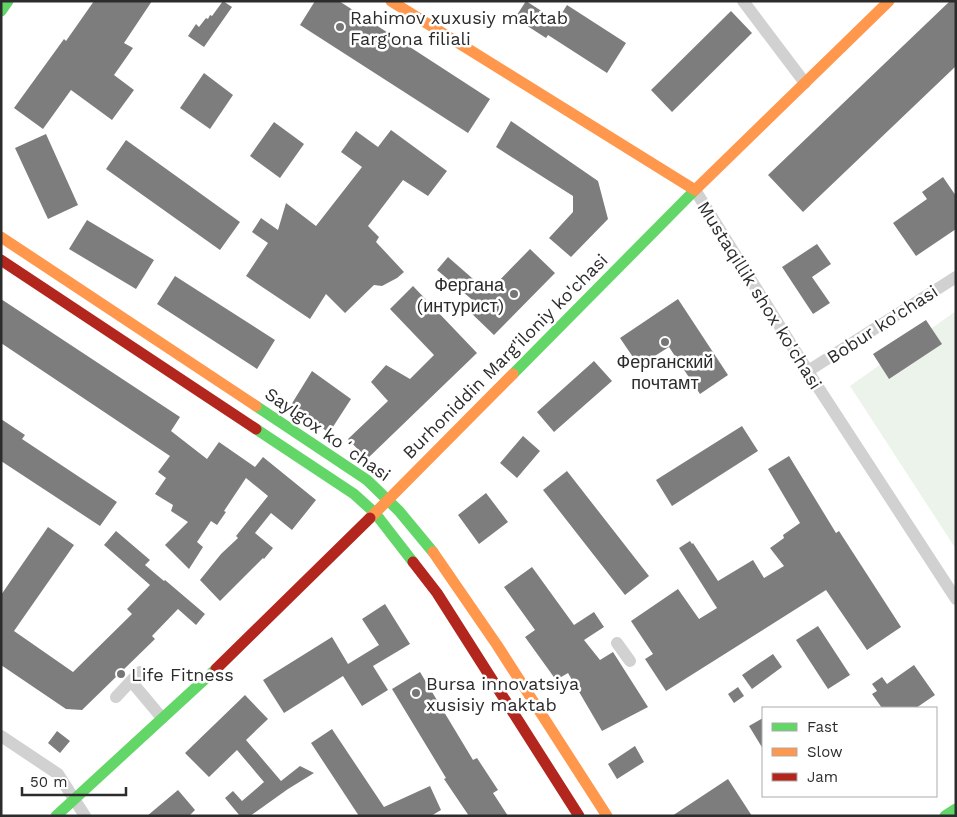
<svg xmlns="http://www.w3.org/2000/svg" width="957" height="817" font-family="'Work Sans',sans-serif">
	<style>
		.green { fill: #ecf3ea }
		.building { fill: #7d7d7d }
		.lines { fill: none; stroke-linecap: round; stroke-linejoin: round }
		.street { stroke: #d1d1d1; stroke-width: 12 }
		.fast { stroke: #63d668; stroke-width: 11 }
		.slow { stroke: #ff974d; stroke-width: 11 }
		.jam { stroke: #b3261e; stroke-width: 11 }
		.poi-dot { fill: #767676; stroke: #fff; stroke-width: 2 }
		.labels { text-anchor: middle; dominant-baseline: central; stroke-width: 5; stroke-linejoin: round; paint-order: stroke }
		.poi-label { font-size: 18px; fill: #2c2c2c; stroke: #fff; text-anchor: start }
		.street-label { font-size: 18px; fill: #2c2c2c; stroke: #fff }
	</style>
	<rect width="100%" height="100%" fill="#fff"/>
	<!-- green -->
	<path class="green" d="M 956,311 L 956,549 L 850,386 Z"/>
	<!-- building -->
	<path class="building" d="M 94,1 L 152,1 L 124,43 L 133,48 L 114,75 L 134,90 L 112,120 L 71,90 L 43,129 L 14,108 L 64,39 L 66,41 Z
		M 223,1 L 232,7 L 204,47 L 188,36 L 196,24 L 199,27 L 206,18 L 208,19 L 210,15 L 212,16 Z
		M 315,1 L 339,1 L 490,99 L 468,133 L 300,25 Z
		M 526,1 L 557,21 L 567,5 L 626,43 L 607,73 L 548,35 L 546,38 L 515,18 Z
		M 950,1 L 956,1 L 956,66 L 803,212 L 768,175 Z
		M 731,11 L 752,33 L 672,112 L 651,90 Z
		M 204,73 L 233,95 L 210,129 L 180,108 Z
		M 511,121 L 598,181 L 608,219 L 571,257 L 549,238 L 573,212 L 573,196 L 496,147 Z
		M 274,122 L 304,144 L 280,178 L 250,156 Z
		M 391,130 L 447,171 L 428,196 L 403,180 L 368,226 L 379,237 L 376,242 L 404,272 L 397,278 L 382,286 L 374,285 L 345,313 L 326,294 L 310,319 L 246,276 L 268,243 L 252,232 L 261,218 L 278,230 L 286,203 L 316,226 L 362,167 L 341,152 L 356,131 L 378,147 Z
		M 46,134 L 78,205 L 48,219 L 15,148 Z
		M 126,140 L 240,222 L 220,250 L 106,169 Z
		M 943,177 L 956,196 L 956,229 L 916,256 L 893,223 L 927,199 L 922,192 Z
		M 87,220 L 154,260 L 136,289 L 69,249 Z
		M 817,244 L 831,264 L 812,277 L 830,303 L 813,314 L 782,267 Z
		M 530,249 L 555,273 L 494,335 L 469,311 L 476,303 L 437,270 L 448,257 L 488,292 Z
		M 175,276 L 275,340 L 257,369 L 157,304 Z
		M 413,286 L 477,353 L 367,459 L 348,439 L 388,401 L 371,382 L 386,365 L 410,379 L 434,355 L 390,309 Z
		M 1,299 L 180,417 L 171,431 L 207,459 L 219,442 L 255,467 L 263,457 L 316,500 L 292,530 L 271,513 L 255,533 L 273,548 L 264,559 L 263,558 L 220,601 L 200,580 L 221,554 L 238,538 L 236,536 L 268,496 L 246,478 L 224,511 L 226,512 L 217,525 L 211,521 L 197,542 L 203,547 L 189,569 L 165,545 L 188,522 L 171,511 L 173,505 L 155,494 L 166,478 L 158,472 L 170,456 L 1,343 Z
		M 678,299 L 728,375 L 700,394 L 669,347 L 639,366 L 620,338 Z
		M 926,320 L 942,344 L 889,379 L 873,354 Z
		M 594,361 L 612,381 L 554,432 L 537,412 Z
		M 312,371 L 351,399 L 329,433 L 291,405 Z
		M 1,419 L 25,435 L 22,439 L 117,502 L 100,526 L 1,461 Z
		M 742,426 L 758,451 L 672,506 L 656,480 Z
		M 523,436 L 540,451 L 517,478 L 500,463 Z
		M 789,456 L 836,533 L 839,531 L 901,627 L 867,650 L 826,590 L 666,691 L 645,659 L 653,654 L 631,621 L 678,589 L 699,619 L 717,608 L 679,548 L 690,541 L 692,544 L 693,543 L 718,581 L 753,560 L 764,578 L 784,566 L 770,548 L 784,538 L 783,535 L 800,523 L 768,469 Z
		M 567,471 L 649,576 L 625,595 L 543,490 Z
		M 486,493 L 508,522 L 479,544 L 458,515 Z
		M 48,527 L 74,545 L 14,631 L 73,672 L 132,614 L 127,609 L 150,585 L 104,545 L 116,531 L 150,560 L 145,565 L 164,581 L 165,580 L 205,614 L 196,625 L 178,609 L 152,636 L 155,639 L 82,710 L 66,709 L 1,665 L 1,595 Z
		M 532,567 L 574,625 L 594,612 L 604,627 L 584,640 L 600,660 L 613,652 L 648,707 L 602,731 L 568,673 L 556,680 L 525,637 L 535,630 L 504,587 Z
		M 385,604 L 410,644 L 373,666 L 388,690 L 362,706 L 343,676 L 284,713 L 263,680 L 332,637 L 348,664 L 379,645 L 362,619 Z
		M 818,626 L 850,675 L 828,689 L 796,640 Z
		M 773,654 L 782,667 L 752,689 L 742,675 Z
		M 914,665 L 935,695 L 916,708 L 882,708 L 872,694 L 877,691 L 872,684 L 882,677 L 887,684 Z
		M 420,672 L 473,760 L 477,758 L 498,790 L 493,793 L 508,816 L 469,816 L 444,779 L 446,778 L 392,689 Z
		M 738,687 L 744,696 L 734,703 L 728,694 Z
		M 245,695 L 268,719 L 246,740 L 281,781 L 300,766 L 314,773 L 288,789 L 250,816 L 240,816 L 225,798 L 233,791 L 242,801 L 264,782 L 237,750 L 209,777 L 185,753 Z
		M 763,718 L 763,749 L 749,726 Z
		M 332,729 L 384,807 L 430,786 L 441,810 L 431,816 L 359,816 L 311,743 Z
		M 57,731 L 70,741 L 60,753 L 48,743 Z
		M 635,746 L 644,762 L 617,779 L 608,764 Z
		M 728,779 L 752,816 L 672,816 Z
		M 178,790 L 195,810 L 189,816 L 147,816 Z"/>
	<g class="lines">
		<!-- street -->
		<path class="street" d="M 743,1 L 805,83
			M 695,190 L 814,381 L 956,599
			M 808,371 L 956,277
			M 617,643 L 630,661
			M 131,681 L 140,672
			M 116,697 L 131,681 L 162,718
			M 1,736 L 58,774 L 85,816"/>
		<!-- fast -->
		<path class="fast" d="M 1,11 L 8,1
			M 513,374 L 695,190
			M 256,406 L 367,480 L 399,511 L 433,552
			M 256,429 L 354,494 L 375,513 L 413,562
			M 56,816 L 216,669
			M 945,816 L 956,809"/>
		<!-- slow -->
		<path class="slow" d="M 391,1 L 695,190
			M 695,190 L 889,1
			M 1,237 L 256,406
			M 370,518 L 513,374
			M 433,552 L 497,645 L 607,816"/>
		<!-- jam -->
		<path class="jam" d="M 1,260 L 256,429
			M 413,562 L 437,593 L 579,816
			M 216,669 L 370,518"/>
	</g>
	<!-- markers -->
	<g class="poi-dot">
		<circle cx="340" cy="27" r="5"/>
		<circle cx="514" cy="294" r="5"/>
		<circle cx="665" cy="342" r="5"/>
		<circle cx="121" cy="674" r="5"/>
		<circle cx="416" cy="693" r="5"/>
	</g>
	<g class="labels">
		<!-- poi labels -->
		<g class="poi-label">
			<text x="350" y="17">Rahimov xuxusiy maktab<tspan x="350" dy="21">Farg'ona filiali</tspan></text>
			<text x="504" y="284" text-anchor="end">Фергана<tspan x="504" dy="21">(интурист)</tspan></text>
			<text x="665" y="361" text-anchor="middle">Ферганский<tspan x="665" dy="21">почтамт</tspan></text>
			<text x="131" y="674">Life Fitness</text>
			<text x="426" y="683">Bursa innovatsiya<tspan x="426" dy="21">xusisiy maktab</tspan></text>
		</g>
		<!-- street labels -->
		<g class="street-label">
			<text transform="translate(760 295) rotate(58)">Mustaqillik shox ko'chasi</text>
			<text transform="translate(882 324) rotate(-33)">Bobur ko'chasi</text>
			<text transform="translate(505 356) rotate(-45)">Burhoniddin Marg'iloniy ko'chasi</text>
			<text transform="translate(328 434) rotate(35)">Saylgox koʻchasi</text>
		</g>
	</g>
	<!-- border -->
	<rect width="957" height="817" fill="none" stroke="#2c2c2c" stroke-width="5"/>
	<!-- legend -->
	<rect x="762" y="707" width="175" height="90" fill="#ffffff" stroke="#ababab"/>
	<rect x="772" y="723" width="25" height="8" fill="#63d668" stroke="#ababab"/>
	<text x="807" y="732" font-size="15" fill="#2c2c2c">Fast</text>
	<rect x="772" y="748" width="25" height="8" fill="#ff974d" stroke="#ababab"/>
	<text x="807" y="757" font-size="15" fill="#2c2c2c">Slow</text>
	<rect x="772" y="773" width="25" height="8" fill="#b3261e" stroke="#ababab"/>
	<text x="807" y="782" font-size="15" fill="#2c2c2c">Jam</text>
	<!-- scale -->
	<path d="M22 787v8h104v-8" fill="none" stroke="#2c2c2c" stroke-width="2.5"/>
	<text x="30" y="787" font-size="15" fill="#2c2c2c" stroke="#ffffff" stroke-width="4" paint-order="stroke">50 m</text>
</svg>
